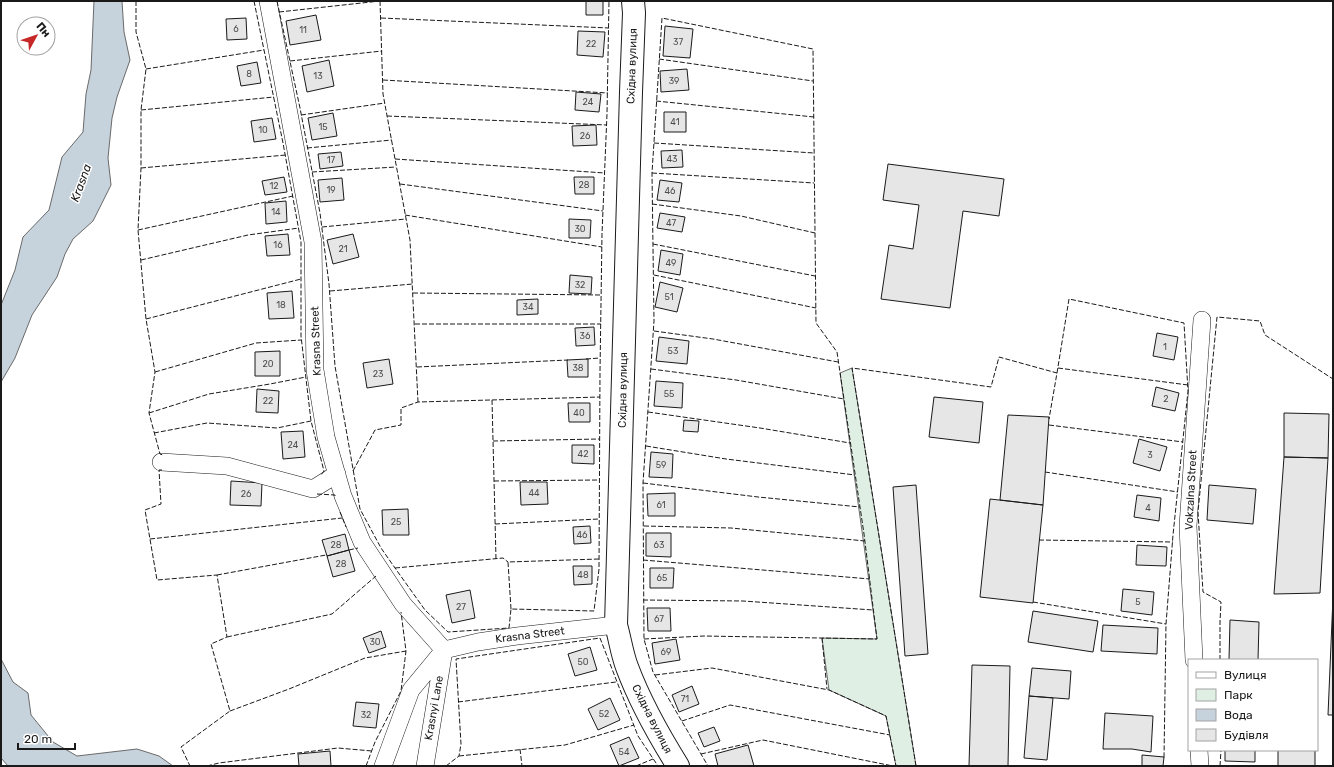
<svg xmlns="http://www.w3.org/2000/svg" width="1334" height="767" font-family="Rubik,sans-serif">
	<style>
		.green { fill: #e0efe3; stroke: #6a6a6a }
		.water { fill: #c6d2dc; stroke: #6a6a6a }
		.building { fill: #e6e6e6; stroke: #1a1a1a }
		.lines { fill: none; stroke-linecap: round; stroke-linejoin: round }
		.street-casing { stroke: #1a1a1a; stroke-width: 18 }
		.primary-casing { stroke: #1a1a1a; stroke-width: 24 }
		.street { stroke: #fff; stroke-width: 17 }
		.primary { stroke: #fff; stroke-width: 22 }
		.fence { stroke: #1a1a1a; stroke-width: 1; stroke-dasharray: 5 2; stroke-linecap: butt }
		.labels { text-anchor: middle; dominant-baseline: central; stroke-width: 3; stroke-linejoin: round; paint-order: stroke }
		.number-label { font-size: 9px; fill: #4d4d4d }
		.street-label { font-size: 11px; fill: #1a1a1a; stroke: #fff }
		.water-label { font-size: 12px; font-style: italic; fill: #1a1a1a; stroke: #fff }
	</style>
	<rect width="100%" height="100%" fill="#fff"/>
	<!-- green -->
	<path class="green" d="M 852,368 L 916,766 L 896,766 L 886,716 L 829,690 L 822,638 L 877,639 L 840,373 Z"/>
	<!-- water -->
	<path class="water" d="M 94,1 L 122,1 L 124,32 L 130,60 L 117,97 L 112,118 L 108,158 L 111,185 L 93,221 L 73,239 L 65,254 L 57,277 L 32,315 L 15,358 L 1,382 L 1,305 L 15,270 L 23,237 L 49,210 L 62,157 L 83,132 L 86,94 L 91,70 Z
		M 1,659 L 13,682 L 28,693 L 31,715 L 53,742 L 77,756 L 137,749 L 159,756 L 173,766 L 8,766 L 1,758 Z"/>
	<!-- building -->
	<path class="building" d="M 586,1 L 603,1 L 603,15 L 586,15 Z
		M 316,15 L 321,40 L 290,45 L 286,21 Z
		M 246,18 L 247,39 L 227,40 L 226,19 Z
		M 665,26 L 693,29 L 690,58 L 663,56 Z
		M 578,31 L 605,32 L 603,57 L 577,55 Z
		M 329,60 L 334,86 L 307,92 L 302,66 Z
		M 257,62 L 261,83 L 241,86 L 237,66 Z
		M 687,69 L 689,90 L 661,92 L 660,71 Z
		M 576,92 L 601,94 L 599,112 L 575,110 Z
		M 664,112 L 686,112 L 686,132 L 664,132 Z
		M 333,113 L 337,136 L 312,140 L 308,118 Z
		M 272,118 L 276,139 L 254,142 L 251,121 Z
		M 596,125 L 597,145 L 573,146 L 572,126 Z
		M 682,150 L 683,167 L 662,168 L 661,151 Z
		M 341,152 L 343,166 L 320,169 L 318,154 Z
		M 888,164 L 1004,179 L 999,216 L 963,211 L 950,308 L 881,299 L 889,245 L 913,249 L 919,205 L 883,200 Z
		M 284,177 L 287,192 L 265,195 L 262,181 Z
		M 574,177 L 594,177 L 594,194 L 575,194 Z
		M 342,178 L 344,200 L 320,202 L 318,180 Z
		M 660,180 L 682,183 L 679,202 L 657,200 Z
		M 286,201 L 287,222 L 266,224 L 265,203 Z
		M 660,213 L 685,217 L 682,232 L 657,228 Z
		M 569,219 L 591,220 L 590,238 L 569,238 Z
		M 288,234 L 290,255 L 267,256 L 265,236 Z
		M 353,234 L 359,257 L 333,264 L 327,240 Z
		M 661,250 L 683,254 L 680,275 L 658,271 Z
		M 570,275 L 592,277 L 591,294 L 569,293 Z
		M 660,282 L 683,288 L 677,312 L 655,307 Z
		M 292,291 L 294,318 L 269,319 L 267,293 Z
		M 538,299 L 538,314 L 517,315 L 517,300 Z
		M 594,327 L 595,345 L 576,346 L 575,328 Z
		M 1157,333 L 1178,337 L 1174,360 L 1153,356 Z
		M 659,337 L 689,341 L 687,364 L 656,361 Z
		M 280,351 L 280,376 L 255,376 L 255,352 Z
		M 389,359 L 393,384 L 367,388 L 363,363 Z
		M 588,359 L 588,377 L 568,377 L 567,360 Z
		M 656,381 L 683,383 L 682,408 L 654,406 Z
		M 1156,387 L 1179,393 L 1175,411 L 1152,406 Z
		M 257,389 L 279,391 L 278,413 L 256,412 Z
		M 934,397 L 983,402 L 979,443 L 929,437 Z
		M 568,403 L 590,403 L 590,422 L 569,422 Z
		M 1284,413 L 1329,414 L 1328,458 L 1284,457 Z
		M 1008,415 L 1049,417 L 1043,505 L 1000,500 Z
		M 684,420 L 699,421 L 698,432 L 683,431 Z
		M 303,431 L 305,457 L 283,459 L 281,432 Z
		M 1139,439 L 1167,447 L 1160,471 L 1133,463 Z
		M 572,445 L 594,445 L 594,464 L 572,463 Z
		M 651,452 L 673,454 L 672,478 L 649,477 Z
		M 1284,457 L 1328,458 L 1320,593 L 1274,594 Z
		M 231,481 L 262,483 L 261,506 L 230,505 Z
		M 520,482 L 547,482 L 548,504 L 521,505 Z
		M 916,485 L 928,654 L 905,656 L 893,487 Z
		M 1209,485 L 1256,489 L 1253,524 L 1207,520 Z
		M 675,493 L 675,516 L 648,516 L 647,494 Z
		M 1137,495 L 1161,498 L 1159,521 L 1134,517 Z
		M 990,499 L 1043,505 L 1033,603 L 980,597 Z
		M 408,509 L 409,535 L 383,535 L 382,510 Z
		M 590,526 L 591,543 L 574,544 L 573,527 Z
		M 646,533 L 671,533 L 671,557 L 646,556 Z
		M 345,534 L 349,550 L 327,556 L 322,540 Z
		M 1137,545 L 1167,547 L 1166,566 L 1136,565 Z
		M 349,550 L 355,571 L 333,577 L 327,556 Z
		M 573,566 L 592,566 L 592,584 L 574,585 Z
		M 650,568 L 674,568 L 673,588 L 650,588 Z
		M 1123,589 L 1154,592 L 1152,615 L 1121,611 Z
		M 470,590 L 475,618 L 452,623 L 446,595 Z
		M 1333,597 L 1333,715 L 1328,715 Z
		M 647,608 L 670,608 L 671,631 L 648,631 Z
		M 1033,611 L 1098,621 L 1093,652 L 1028,642 Z
		M 1230,620 L 1259,622 L 1258,660 L 1229,660 Z
		M 1103,625 L 1158,628 L 1157,654 L 1101,651 Z
		M 381,631 L 386,647 L 369,653 L 363,638 Z
		M 676,639 L 680,660 L 655,664 L 652,643 Z
		M 590,647 L 597,670 L 575,676 L 568,654 Z
		M 972,665 L 1010,666 L 1008,766 L 969,766 Z
		M 1032,668 L 1071,671 L 1069,699 L 1029,696 Z
		M 692,686 L 699,704 L 679,712 L 672,695 Z
		M 1029,696 L 1053,698 L 1047,760 L 1024,758 Z
		M 610,698 L 620,720 L 598,730 L 588,709 Z
		M 356,702 L 379,704 L 376,728 L 353,726 Z
		M 1105,713 L 1153,716 L 1151,752 L 1132,749 L 1103,749 Z
		M 714,727 L 720,741 L 704,747 L 698,733 Z
		M 629,737 L 639,758 L 619,766 L 610,745 Z
		M 748,745 L 754,766 L 718,766 L 715,754 Z
		M 1225,750 L 1255,750 L 1255,762 L 1225,761 Z
		M 1278,750 L 1315,750 L 1315,766 L 1278,766 Z
		M 330,751 L 331,766 L 299,766 L 298,754 Z
		M 1142,755 L 1164,757 L 1163,766 L 1142,766 Z"/>
	<g class="lines">
		<!-- street casing -->
		<g class="street-casing">
			<path id="street" d="M 268,1 L 313,242 L 315,370 L 326,437 L 343,496 L 362,542 L 403,604 L 444,650 L 411,690 L 383,766
				M 161,462 L 227,466 L 313,489 L 337,474
				M 1194,660 L 1188,526 L 1202,320
				M 1199,750 L 1200,766
				M 425,766 L 444,650 L 478,642 L 517,636 L 616,625"/>
		</g>
		<!-- primary casing -->
		<g class="primary-casing">
			<path id="primary" d="M 633,1 L 634,13 L 631,92 L 616,625 C 620,639 622,654 627,667 C 640,702 658,734 678,766"/>
		</g>
		<!-- street -->
		<use href="#street" class="street"/>
		<!-- primary -->
		<use href="#primary" class="primary"/>
		<!-- fence -->
		<path class="fence" d="M 136,1 L 136,32 L 146,69 L 141,110 L 141,168 L 138,230 L 146,319 L 155,372 L 149,413 L 160,454 L 163,455
			M 254,1 L 283,143 L 301,242 L 301,336 L 311,421 L 324,471 L 321,475
			M 277,1 L 300,108 L 320,213 L 329,284 L 335,366 L 360,509 L 381,548 L 395,568 L 425,610 L 448,632 L 509,628 L 511,609 L 594,611 L 599,569 L 600,372 L 602,234 L 607,114 L 609,1
			M 380,1 L 383,94 L 410,240 L 418,402
			M 279,12 L 380,1
			M 381,18 L 609,28
			M 659,59 L 813,81
			M 290,61 L 382,51
			M 146,69 L 264,50
			M 383,80 L 608,93
			M 656,101 L 814,117
			M 141,110 L 274,97
			M 301,115 L 385,103
			M 387,116 L 607,125
			M 654,143 L 814,153
			M 307,148 L 392,140
			M 395,159 L 605,173
			M 141,168 L 286,155
			M 312,172 L 396,167
			M 652,173 L 814,183
			M 400,184 L 603,211
			M 652,204 L 741,216 L 815,233
			M 405,215 L 602,247
			M 322,227 L 406,219
			M 138,230 L 293,196
			M 653,244 L 815,276
			M 141,260 L 248,235 L 299,228
			M 654,275 L 816,308
			M 330,291 L 413,284
			M 413,293 L 601,295
			M 146,319 L 301,279
			M 415,324 L 601,324
			M 654,331 L 713,339 L 838,362
			M 586,359 L 600,358
			M 417,367 L 568,360
			M 1058,368 L 1188,385
			M 651,369 L 736,380 L 844,399
			M 155,372 L 256,343 L 301,340
			M 1057,373 L 1069,299 L 1184,323 L 1188,391 L 1173,535 L 1166,624 L 1164,758
			M 492,400 L 496,559
			M 648,412 L 760,428 L 850,443
			M 149,413 L 209,394 L 270,384 L 306,377
			M 1049,425 L 1183,442
			M 154,433 L 207,423 L 277,428 L 311,421
			M 493,441 L 600,439
			M 646,446 L 726,459 L 855,475
			M 162,470 L 159,470 L 161,504 L 145,510 L 157,580 L 217,575 L 227,637 L 211,644 L 230,711 L 181,747 L 190,766
			M 353,471 L 375,430 L 401,425 L 401,408 L 418,402 L 600,397
			M 1045,472 L 1178,492
			M 494,481 L 599,480
			M 643,483 L 758,497 L 860,507
			M 317,494 L 335,495 L 335,497
			M 340,512 L 346,527
			M 495,524 L 599,519
			M 644,526 L 731,528 L 865,541
			M 150,539 L 342,518
			M 1039,540 L 1173,542
			M 349,550 L 358,548
			M 643,560 L 870,579
			M 395,568 L 503,558 L 508,562
			M 217,575 L 326,555
			M 643,600 L 743,601 L 873,610
			M 1033,602 L 1166,624
			M 511,609 L 508,562 L 599,559
			M 227,637 L 332,614 L 376,576
			M 822,638 L 827,689
			M 644,639 L 704,636 L 877,639 L 864,534 L 837,352 L 816,323 L 813,49 L 662,18 L 652,173 L 654,321 L 643,483 L 644,639 L 653,672 L 708,766
			M 1220,660 L 1220,622 L 1221,602 L 1203,592 L 1198,512 L 1217,317 L 1260,321 L 1265,335 L 1333,379
			M 655,675 L 712,668 L 829,690 L 886,716 L 896,766
			M 458,702 L 616,682
			M 230,711 L 289,689 L 365,658 L 406,651
			M 682,721 L 730,705 L 890,735
			M 520,749 L 522,766
			M 701,754 L 763,740 L 893,766
			M 459,756 L 565,745 L 634,725
			M 207,766 L 219,763 L 338,748 L 372,751
			M 366,766 L 375,742 L 401,691 L 406,651 L 401,612
			M 446,766 L 459,756 L 461,744 L 456,659 L 600,638 L 638,736 L 658,766
			M 636,766 L 653,759
			M 916,766 L 852,368 L 991,387 L 999,357 L 1057,373 L 1049,419
			M 1220,766 L 1221,750"/>
	</g>
	<g class="labels">
		<!-- number labels -->
		<g class="number-label">
			<text x="236" y="29">6</text>
			<text x="303" y="30">11</text>
			<text x="678" y="42">37</text>
			<text x="591" y="44">22</text>
			<text x="249" y="74">8</text>
			<text x="318" y="76">13</text>
			<text x="674" y="81">39</text>
			<text x="588" y="102">24</text>
			<text x="675" y="122">41</text>
			<text x="323" y="127">15</text>
			<text x="263" y="130">10</text>
			<text x="585" y="136">26</text>
			<text x="672" y="159">43</text>
			<text x="331" y="160">17</text>
			<text x="584" y="185">28</text>
			<text x="274" y="186">12</text>
			<text x="331" y="190">19</text>
			<text x="670" y="191">46</text>
			<text x="276" y="212">14</text>
			<text x="671" y="223">47</text>
			<text x="580" y="229">30</text>
			<text x="278" y="245">16</text>
			<text x="343" y="249">21</text>
			<text x="671" y="263">49</text>
			<text x="580" y="285">32</text>
			<text x="669" y="297">51</text>
			<text x="281" y="305">18</text>
			<text x="528" y="307">34</text>
			<text x="585" y="336">36</text>
			<text x="1165" y="347">1</text>
			<text x="673" y="351">53</text>
			<text x="268" y="364">20</text>
			<text x="578" y="368">38</text>
			<text x="378" y="374">23</text>
			<text x="669" y="394">55</text>
			<text x="1166" y="399">2</text>
			<text x="268" y="401">22</text>
			<text x="579" y="413">40</text>
			<text x="293" y="445">24</text>
			<text x="583" y="454">42</text>
			<text x="1150" y="455">3</text>
			<text x="661" y="465">59</text>
			<text x="534" y="493">44</text>
			<text x="246" y="494">26</text>
			<text x="661" y="505">61</text>
			<text x="1148" y="508">4</text>
			<text x="396" y="522">25</text>
			<text x="582" y="535">46</text>
			<text x="336" y="545">28</text>
			<text x="659" y="545">63</text>
			<text x="341" y="564">28</text>
			<text x="583" y="575">48</text>
			<text x="662" y="578">65</text>
			<text x="1138" y="602">5</text>
			<text x="461" y="607">27</text>
			<text x="659" y="619">67</text>
			<text x="375" y="642">30</text>
			<text x="666" y="652">69</text>
			<text x="583" y="662">50</text>
			<text x="685" y="699">71</text>
			<text x="604" y="714">52</text>
			<text x="366" y="715">32</text>
			<text x="624" y="752">54</text>
		</g>
		<!-- street labels -->
		<g class="street-label">
			<text transform="translate(632 66) rotate(-88)">Східна вулиця</text>
			<text transform="translate(316 341) rotate(-92)">Krasna Street</text>
			<text transform="translate(623 390) rotate(-89)">Східна вулиця</text>
			<text transform="translate(1191 490) rotate(-87)">Vokzalna Street</text>
			<text transform="translate(530 635) rotate(-7)">Krasna Street</text>
			<text transform="translate(434 708) rotate(-80)">Krasnyi Lane</text>
			<text transform="translate(652 719) rotate(63)">Східна вулиця</text>
		</g>
		<!-- water labels -->
		<g class="water-label">
			<text transform="translate(81 183) rotate(-70)">Krasna</text>
		</g>
	</g>
	<!-- border -->
	<rect width="1334" height="767" fill="none" stroke="#1a1a1a" stroke-width="4"/>
	<!-- legend -->
	<rect x="1188" y="659" width="130" height="92" fill="#ffffff" stroke="#a3a3a3"/>
	<rect x="1196" y="672" width="20" height="6" fill="#ffffff" stroke="#a3a3a3"/>
	<text x="1224" y="679" font-size="12" fill="#1a1a1a">Вулиця</text>
	<rect x="1196" y="689" width="20" height="12" fill="#e0efe3" stroke="#a3a3a3"/>
	<text x="1224" y="699" font-size="12" fill="#1a1a1a">Парк</text>
	<rect x="1196" y="709" width="20" height="12" fill="#c6d2dc" stroke="#a3a3a3"/>
	<text x="1224" y="719" font-size="12" fill="#1a1a1a">Вода</text>
	<rect x="1196" y="729" width="20" height="12" fill="#e6e6e6" stroke="#a3a3a3"/>
	<text x="1224" y="739" font-size="12" fill="#1a1a1a">Будівля</text>
	<!-- north arrow -->
	<g transform="translate(36 36) rotate(50)"><circle r="19" fill="#ffffff" stroke="#a3a3a3"/>
	<path d="M0-3L7 15L0 10L-7 15Z" fill="#c62828"/>
	<text y="-6" font-size="11" font-weight="bold" text-anchor="middle" fill="#1a1a1a">Пн</text>
	</g>
	<!-- scale -->
	<path d="M18 743v6h57v-6" fill="none" stroke="#1a1a1a" stroke-width="2"/>
	<text x="24" y="743" font-size="12" fill="#1a1a1a" stroke="#ffffff" stroke-width="3" paint-order="stroke">20 m</text>
</svg>
